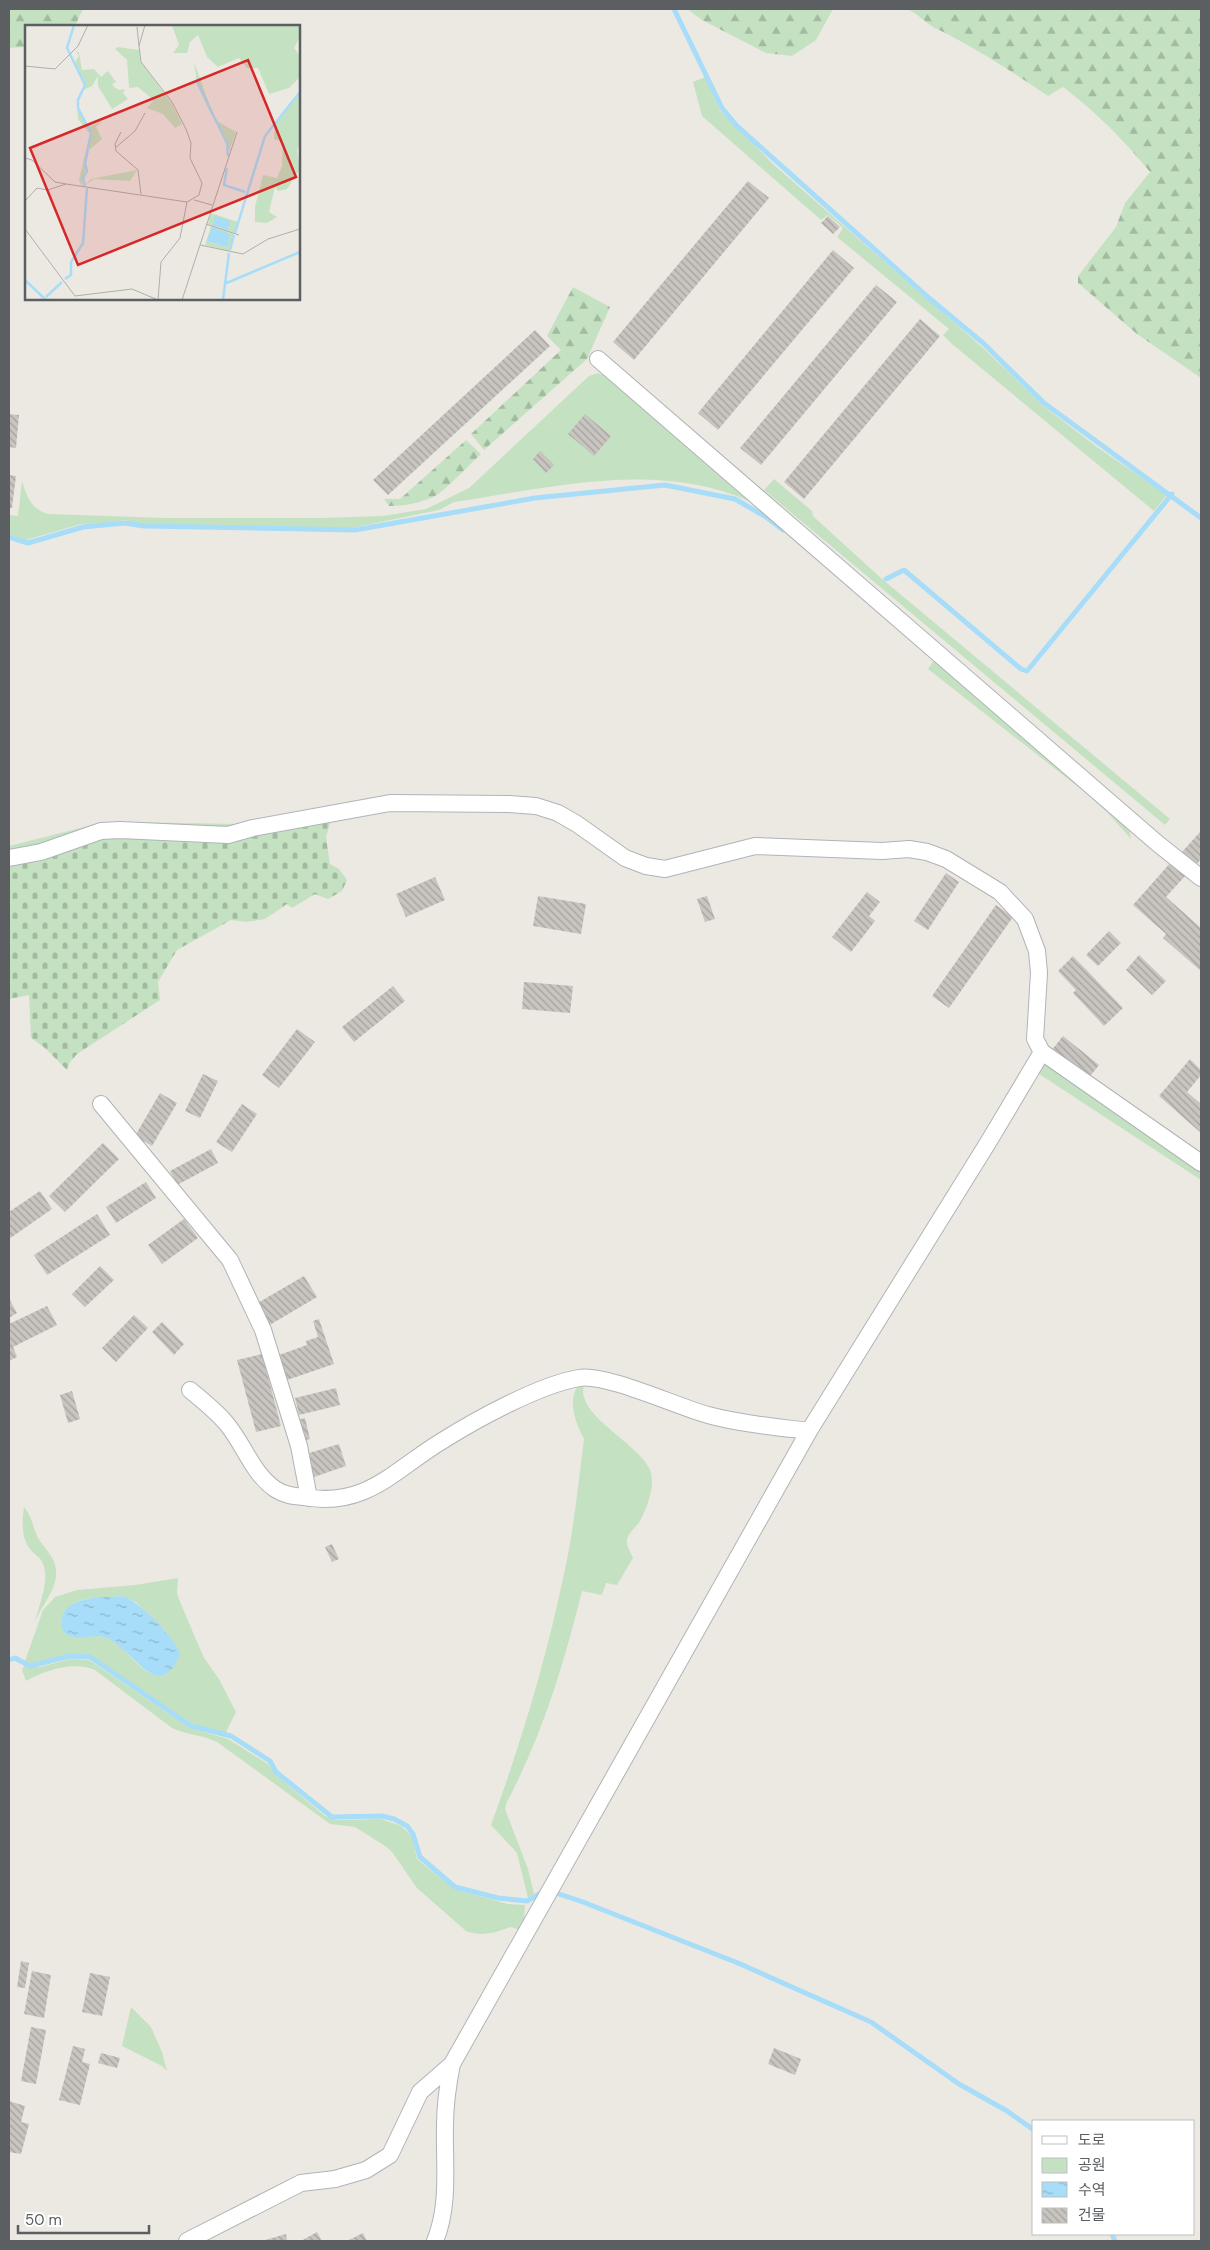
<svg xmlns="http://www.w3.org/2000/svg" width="1210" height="2250" font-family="'DM Sans','Noto Sans KR',sans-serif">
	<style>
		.green { fill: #c4e2c1; fill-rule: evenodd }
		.forest { fill: url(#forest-firs) }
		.cemetery { fill: url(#cemetery-stones) }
		.water { fill: url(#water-ripples) }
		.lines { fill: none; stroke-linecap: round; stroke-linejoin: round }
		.stream { stroke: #a7ddf8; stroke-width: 5 }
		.building { fill: url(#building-back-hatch) }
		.minor-casing { stroke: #b0b4b7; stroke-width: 18 }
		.minor { stroke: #fff; stroke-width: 16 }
		.inset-river { fill: none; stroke: #a7ddf8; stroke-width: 2.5 }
		.inset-road { fill: none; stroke: #aeaeab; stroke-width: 1 }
		.view { fill: #d62828; fill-opacity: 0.15; stroke: #d62828; stroke-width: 2.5 }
		.inset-edge { fill: none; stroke: #5b5f62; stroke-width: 2.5 }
	</style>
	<defs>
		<pattern id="forest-firs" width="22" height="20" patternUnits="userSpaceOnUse" patternTransform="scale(1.25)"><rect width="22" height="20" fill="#c4e2c1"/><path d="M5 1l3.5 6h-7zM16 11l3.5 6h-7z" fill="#a2baa0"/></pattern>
		<pattern id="cemetery-stones" width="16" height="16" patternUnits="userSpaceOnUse" patternTransform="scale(1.25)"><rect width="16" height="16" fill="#c4e2c1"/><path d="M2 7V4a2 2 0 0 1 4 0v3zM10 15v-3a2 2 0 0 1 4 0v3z" fill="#a2baa0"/></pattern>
		<pattern id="water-ripples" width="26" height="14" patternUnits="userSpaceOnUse" patternTransform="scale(1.25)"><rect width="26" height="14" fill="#a7ddf8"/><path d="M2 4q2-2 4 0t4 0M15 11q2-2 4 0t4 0" fill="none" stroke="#8bb6cc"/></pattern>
		<pattern id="building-back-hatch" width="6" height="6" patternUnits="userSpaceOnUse" patternTransform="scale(1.25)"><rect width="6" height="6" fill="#c8c4bf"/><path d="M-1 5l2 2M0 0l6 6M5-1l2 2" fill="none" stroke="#a5a29f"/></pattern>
	</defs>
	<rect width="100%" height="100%" fill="#ece9e3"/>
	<!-- green -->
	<path class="green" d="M 705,77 L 720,110 L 773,164 L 982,347 L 1046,408 L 1097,447 L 1167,495 L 1154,511 L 952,344 L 943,335 L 949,329 L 837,237 L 843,228 L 828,215 L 821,220 L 702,116 L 693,82 Z
		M 598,373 L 605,376 L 751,502 C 658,459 551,488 454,502 L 439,510 L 352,528 L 143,525 L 124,520 L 110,523 L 81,524 L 26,540 L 9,534 L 9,515 L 18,516 L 22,481 C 27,497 31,509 48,514 L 166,518 L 321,518 L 383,516 L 426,509 L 469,488 L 589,376 Z
		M 774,479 L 812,511 L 813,516 L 882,579 L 1170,819 L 1165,825 L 764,490 Z
		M 936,657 L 1128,822 L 1131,839 L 1108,813 L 1086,793 L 928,669 Z
		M 126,822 L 239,824 L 243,826 L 9,856 L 9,846 L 100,823 Z
		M 1042,1062 L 1201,1169 L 1201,1180 L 1036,1072 Z
		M 580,1382 L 584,1382 C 584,1386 582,1392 584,1397 C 590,1422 640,1446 650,1470 C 656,1486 647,1507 640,1521 C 636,1528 629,1531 627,1540 C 626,1545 631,1552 633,1558 L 617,1585 L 606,1583 L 602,1595 L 582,1591 C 564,1664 542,1736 507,1802 L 505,1809 L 528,1869 L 534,1894 L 528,1898 L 517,1853 L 491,1825 C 521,1743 546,1660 564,1574 C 574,1530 578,1484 584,1439 C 577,1425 569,1407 575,1391 C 577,1386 579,1387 580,1382 Z
		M 24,1507 C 32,1516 33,1528 38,1538 C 43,1547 53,1555 55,1565 C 61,1587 42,1603 35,1622 C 39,1604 50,1581 43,1564 C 41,1557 34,1555 30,1549 C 21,1538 22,1520 24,1507 Z
		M 178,1578 L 177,1594 L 183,1609 L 204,1658 L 219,1679 L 236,1712 L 225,1734 L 192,1724 L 90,1656 L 70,1654 L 31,1664 L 25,1661 L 43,1610 L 55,1597 L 77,1590 L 135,1585 ZM 123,1596 L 137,1603 L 159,1627 L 166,1631 L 167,1674 C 141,1683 128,1643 104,1637 C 97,1635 88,1637 80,1637 L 73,1603 L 86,1599 Z
		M 70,1659 L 89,1660 L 190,1728 L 228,1739 L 268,1764 L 276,1775 L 325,1816 L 338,1820 L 381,1819 L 401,1826 L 412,1836 L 417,1859 L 454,1889 L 508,1904 L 525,1905 L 523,1931 L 511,1927 C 495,1933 482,1937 466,1931 L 417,1888 L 392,1852 L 385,1846 L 355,1827 L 330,1824 L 217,1742 C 203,1735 187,1735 172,1728 L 95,1670 C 72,1661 47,1670 26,1681 L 22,1670 L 24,1666 L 40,1667 Z
		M 131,2007 L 151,2027 L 162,2052 L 167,2071 L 162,2066 L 122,2046 Z"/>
	<!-- forest -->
	<path class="forest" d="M 9,9 L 83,9 L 75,26 L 26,26 L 26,47 L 9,48 Z
		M 687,9 L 833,9 L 816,40 L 792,56 L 766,53 L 702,20 Z
		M 906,9 L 1200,9 L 1201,378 L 1137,334 L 1078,283 L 1078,276 L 1116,227 L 1125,203 L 1150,172 C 1124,140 1096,112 1063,87 L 1048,96 C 1012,72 975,47 935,28 C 925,23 918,13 906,9 Z
		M 573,287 L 610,307 L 587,359 L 484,450 L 471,434 L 561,350 L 547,336 Z
		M 466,440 L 481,454 C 469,465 447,489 435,496 C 421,503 404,506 389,506 L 384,499 L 400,499 Z"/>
	<!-- cemetery -->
	<path class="cemetery" d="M 331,820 L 326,837 L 330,864 L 339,869 L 347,880 L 342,891 L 328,899 L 315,894 L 292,908 L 287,904 L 265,919 L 246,922 L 231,920 L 177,950 L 158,982 L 160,1000 L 77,1054 L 70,1062 L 67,1070 L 45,1048 L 31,1038 L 29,995 L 9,999 L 9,864 L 95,839 Z"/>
	<!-- water -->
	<path class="water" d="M 123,1596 C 136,1599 178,1640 180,1654 C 159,1706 134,1650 107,1638 C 94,1632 73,1644 63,1631 C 54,1595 99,1598 123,1596 Z"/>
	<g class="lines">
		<!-- stream -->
		<path class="stream" d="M 674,9 L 722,108 L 736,125 L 929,298 L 983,343 L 1044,403 L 1201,518
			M 9,537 L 28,543 L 83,527 L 125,523 L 144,526 L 355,530 L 535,498 L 665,485 L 735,499 L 766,517 L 783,530
			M 886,579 L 904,570 L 1021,669 L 1027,671 L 1172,494
			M 9,1660 L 15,1658 L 30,1666 L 70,1656 L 90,1657 L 191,1726 L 231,1736 L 270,1761 L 276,1772 L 332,1817 L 382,1816 L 394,1819 L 407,1826 L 413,1834 L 420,1857 L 455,1887 L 498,1898 L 527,1901 L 543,1892
			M 556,1893 L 583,1902 L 738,1963 L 871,2022 L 959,2084 L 1007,2111 L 1034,2130
			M 1112,2234 L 1115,2241"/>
	</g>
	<!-- building -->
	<path class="building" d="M 748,181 L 769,198 L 634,360 L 613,342 Z
		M 828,216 L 840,227 L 833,234 L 821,223 Z
		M 833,250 L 854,268 L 718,430 L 698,413 Z
		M 876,285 L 897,302 L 761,465 L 740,448 Z
		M 920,319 L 940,336 L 804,499 L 784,482 Z
		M 535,330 L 550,346 L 388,495 L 373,480 Z
		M 9,414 L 19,415 L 16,448 L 9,447 Z
		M 585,414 L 611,436 L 594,456 L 568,434 Z
		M 540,451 L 554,465 L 546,473 L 533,459 Z
		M 9,475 L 16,476 L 12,508 L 9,508 Z
		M 1201,831 L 1201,859 L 1196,865 L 1182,852 Z
		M 1172,861 L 1186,875 L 1166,897 L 1201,928 L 1201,971 L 1163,938 L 1166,934 L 1133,905 Z
		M 946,873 L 959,882 L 928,930 L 914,921 Z
		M 435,877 L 445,900 L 406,917 L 396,894 Z
		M 867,892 L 880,902 L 869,916 L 875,921 L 851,952 L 832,937 Z
		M 538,896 L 586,904 L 581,934 L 533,926 Z
		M 707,896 L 715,919 L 705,922 L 697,899 Z
		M 996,905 L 1013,917 L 949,1008 L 932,996 Z
		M 1109,931 L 1121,943 L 1098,966 L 1086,955 Z
		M 1139,955 L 1166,981 L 1152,995 L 1126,970 Z
		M 1073,956 L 1123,1008 L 1104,1026 L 1073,993 L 1076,990 L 1058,971 Z
		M 524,982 L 573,986 L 570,1013 L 522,1009 Z
		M 393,986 L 405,1001 L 354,1042 L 342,1027 Z
		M 297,1029 L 315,1042 L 279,1088 L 262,1075 Z
		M 1063,1036 L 1099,1065 L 1087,1080 L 1051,1051 Z
		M 1190,1059 L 1201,1070 L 1201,1075 L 1187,1092 L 1201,1104 L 1201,1133 L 1159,1096 Z
		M 203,1074 L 218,1081 L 200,1118 L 185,1111 Z
		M 160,1093 L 177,1103 L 152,1146 L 135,1136 Z
		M 242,1104 L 257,1114 L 232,1152 L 216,1142 Z
		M 103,1143 L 119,1159 L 65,1212 L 49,1196 Z
		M 211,1149 L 218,1163 L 177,1185 L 170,1171 Z
		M 146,1182 L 156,1198 L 116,1223 L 106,1207 Z
		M 40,1191 L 52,1209 L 9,1239 L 9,1212 Z
		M 97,1214 L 110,1235 L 47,1275 L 34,1255 Z
		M 184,1219 L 198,1238 L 162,1264 L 148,1245 Z
		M 100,1266 L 114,1280 L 85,1307 L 72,1294 Z
		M 304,1276 L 317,1297 L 268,1326 L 256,1304 Z
		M 9,1298 L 17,1313 L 9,1318 Z
		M 47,1306 L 57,1325 L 13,1347 L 17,1357 L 9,1361 L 9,1324 Z
		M 134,1315 L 148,1328 L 116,1362 L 102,1348 Z
		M 319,1319 L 334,1364 L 287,1380 L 279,1355 L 307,1345 L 306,1341 L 318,1337 L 313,1321 Z
		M 162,1322 L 184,1344 L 174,1355 L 152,1332 Z
		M 262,1354 L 281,1426 L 256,1432 L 237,1360 Z
		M 336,1388 L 340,1405 L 299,1415 L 295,1398 Z
		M 72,1391 L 80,1419 L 68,1423 L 60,1395 Z
		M 305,1418 L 310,1439 L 302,1441 L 297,1420 Z
		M 339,1444 L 346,1466 L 314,1477 L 306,1454 Z
		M 332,1544 L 339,1559 L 332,1562 L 325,1547 Z
		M 21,1961 L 29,1963 L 25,1988 L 17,1987 Z
		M 32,1971 L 51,1975 L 44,2018 L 24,2014 Z
		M 90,1973 L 110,1977 L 102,2016 L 82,2012 Z
		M 31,2027 L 46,2030 L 36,2084 L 21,2081 Z
		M 73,2046 L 85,2049 L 82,2062 L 90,2064 L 80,2105 L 59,2100 Z
		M 774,2048 L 801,2059 L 795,2075 L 768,2064 Z
		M 101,2053 L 120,2058 L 117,2068 L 98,2063 Z
		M 9,2101 L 25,2106 L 21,2122 L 29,2124 L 21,2154 L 9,2152 Z
		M 317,2232 L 322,2241 L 301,2241 Z
		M 363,2233 L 367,2241 L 347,2241 Z
		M 286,2234 L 287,2241 L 262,2241 Z"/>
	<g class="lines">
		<!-- minor casing -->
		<g class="minor-casing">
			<path id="minor" d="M 598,359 L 1157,843 L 1201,878
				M 9,858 L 41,852 L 101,831 L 120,830 L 228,835 L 253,828 L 390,803 L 509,804 L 536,806 L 558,813 L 577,824 L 625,858 L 646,866 L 665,869 L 755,846 L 882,851 L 909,849 L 927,852 L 946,859 L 1000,892 L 1025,919 L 1037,951 L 1039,973 L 1035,1039 L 1042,1052 L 1201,1163
				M 101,1104 L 230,1260 L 263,1330 L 299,1446 L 309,1498
				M 190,1390 C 202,1400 216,1411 226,1423 C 244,1444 252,1473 275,1489 C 284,1495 293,1496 304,1497 C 366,1508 394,1470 442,1441 C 477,1419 539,1385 579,1378 C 605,1373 678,1407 708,1415 C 741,1424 776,1427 809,1431
				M 187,2241 L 301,2183 L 335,2179 L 366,2170 L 390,2155 L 420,2092 L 452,2064
				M 435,2241 C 450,2205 444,2164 445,2125 C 445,2104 448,2084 452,2064 L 809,1431 L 989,1141 L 1042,1052"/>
		</g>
		<!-- minor -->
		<use href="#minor" class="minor"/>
	</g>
	<!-- overview -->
	<g transform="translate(25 25)">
		<rect width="275" height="275" fill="#ece9e3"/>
		<path d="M 51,26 L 54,28 L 57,45 L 69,44 L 76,52 L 83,46 L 91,57 L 87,59 L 89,62 L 94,65 L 100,64 L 98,68 L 103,74 L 87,84 L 73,61 L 73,51 L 67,61 L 58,65 L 60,60 L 50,37 L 54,31 ZM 169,37 L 190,95 L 211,107 L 204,127 L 201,113 L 186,89 L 172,58 ZM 35,80 L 53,82 L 63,102 L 78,96 L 71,102 L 77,114 L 64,125 L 57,161 L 54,155 L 65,109 L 53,94 L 52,82 ZM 112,145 L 105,156 L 69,154 L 60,160 L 66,154 ZM 186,188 L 213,197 L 210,208 L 183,199 ZM 186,201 L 209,209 L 204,226 L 180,220 ZM 196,206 L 194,211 L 197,206 L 202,222 L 183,216 Z" fill="#c4e2c1" fill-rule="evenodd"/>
		<path d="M 147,0 L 275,0 L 275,12 L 269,23 L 275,31 L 275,52 L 264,63 L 244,69 L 233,43 L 222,43 L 214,33 L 193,42 L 182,32 L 173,10 L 165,17 L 162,28 L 148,28 L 154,20 ZM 275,67 L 275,117 L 272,126 L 275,144 L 262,164 L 253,166 L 250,162 L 244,187 L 252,192 L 242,198 L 230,197 L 230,182 L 238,150 L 252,153 L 257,141 L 258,117 L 249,114 L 250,100 Z" fill="#c4e2c1"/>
		<path d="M 93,22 L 114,25 L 115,36 L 147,79 L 157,99 L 150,103 L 138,89 L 122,83 L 128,76 L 125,72 L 113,62 L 104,63 L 102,35 L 90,24 Z" fill="#c4e2c1"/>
		<path d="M 190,191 L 205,196 L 203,205 L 188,200 ZM 187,202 L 205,209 L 202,222 L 182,216 Z" fill="#a7ddf8"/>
		<path class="inset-river" d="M 49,0 L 42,23 L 60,60 L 53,75 L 53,83 L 66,108 L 60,138 L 62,146 L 58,153 L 60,161M 171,55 L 202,118 L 203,131M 202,143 L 199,160 L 220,167M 210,208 L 240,111 L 275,67M 205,225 L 209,210M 40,254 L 46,250 L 46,237 L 58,218 L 62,163M 0,255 L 21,275M 199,259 L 275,227M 21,272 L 37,257M 198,275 L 204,228"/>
		<path class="inset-road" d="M 120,0 L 114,21 L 116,37 L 147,77 L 161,104 L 166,118 L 165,133 L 177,158 L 174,170 L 162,177 L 155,213 L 136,237 L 133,275M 112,2 L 114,21M 0,41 L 30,44 L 53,21 L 63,0M 96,107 L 90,119 L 91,126 L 113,145 L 116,169M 90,123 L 110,106 L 120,88M 0,133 L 7,135 L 30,157 L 41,159M 169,175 L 187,180M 0,176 L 12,163 L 23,165 L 41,159 L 162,177M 181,199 L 214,210M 0,204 L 50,271 L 107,264 L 133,275M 175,220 L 218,229 L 243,214 L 275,204M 157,275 L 212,107"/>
		<path class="view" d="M 223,35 L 271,152 L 53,240 L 5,123 Z"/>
		<rect width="275" height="275" class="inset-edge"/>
	</g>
	<!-- border -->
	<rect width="1210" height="2250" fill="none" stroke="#5b5f62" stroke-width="20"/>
	<!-- legend -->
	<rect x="1032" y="2120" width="162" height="115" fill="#ffffff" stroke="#bdbfc0"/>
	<rect x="1042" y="2136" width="25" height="8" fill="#ffffff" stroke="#bdbfc0"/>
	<text x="1078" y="2145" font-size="15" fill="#5b5f62">도로</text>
	<rect x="1042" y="2158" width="25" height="15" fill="#c4e2c1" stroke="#bdbfc0"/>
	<text x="1078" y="2170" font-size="15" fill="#5b5f62">공원</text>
	<rect x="1042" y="2182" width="25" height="15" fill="url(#water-ripples)" stroke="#bdbfc0"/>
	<text x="1078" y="2195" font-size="15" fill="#5b5f62">수역</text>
	<rect x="1042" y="2208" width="25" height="15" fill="url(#building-back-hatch)" stroke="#bdbfc0"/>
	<text x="1078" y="2220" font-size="15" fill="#5b5f62">건물</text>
	<!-- scale -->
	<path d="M18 2225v8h131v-8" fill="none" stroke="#5b5f62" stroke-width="2.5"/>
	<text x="25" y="2225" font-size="15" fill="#5b5f62" stroke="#ffffff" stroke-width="4" paint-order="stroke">50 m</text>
</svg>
